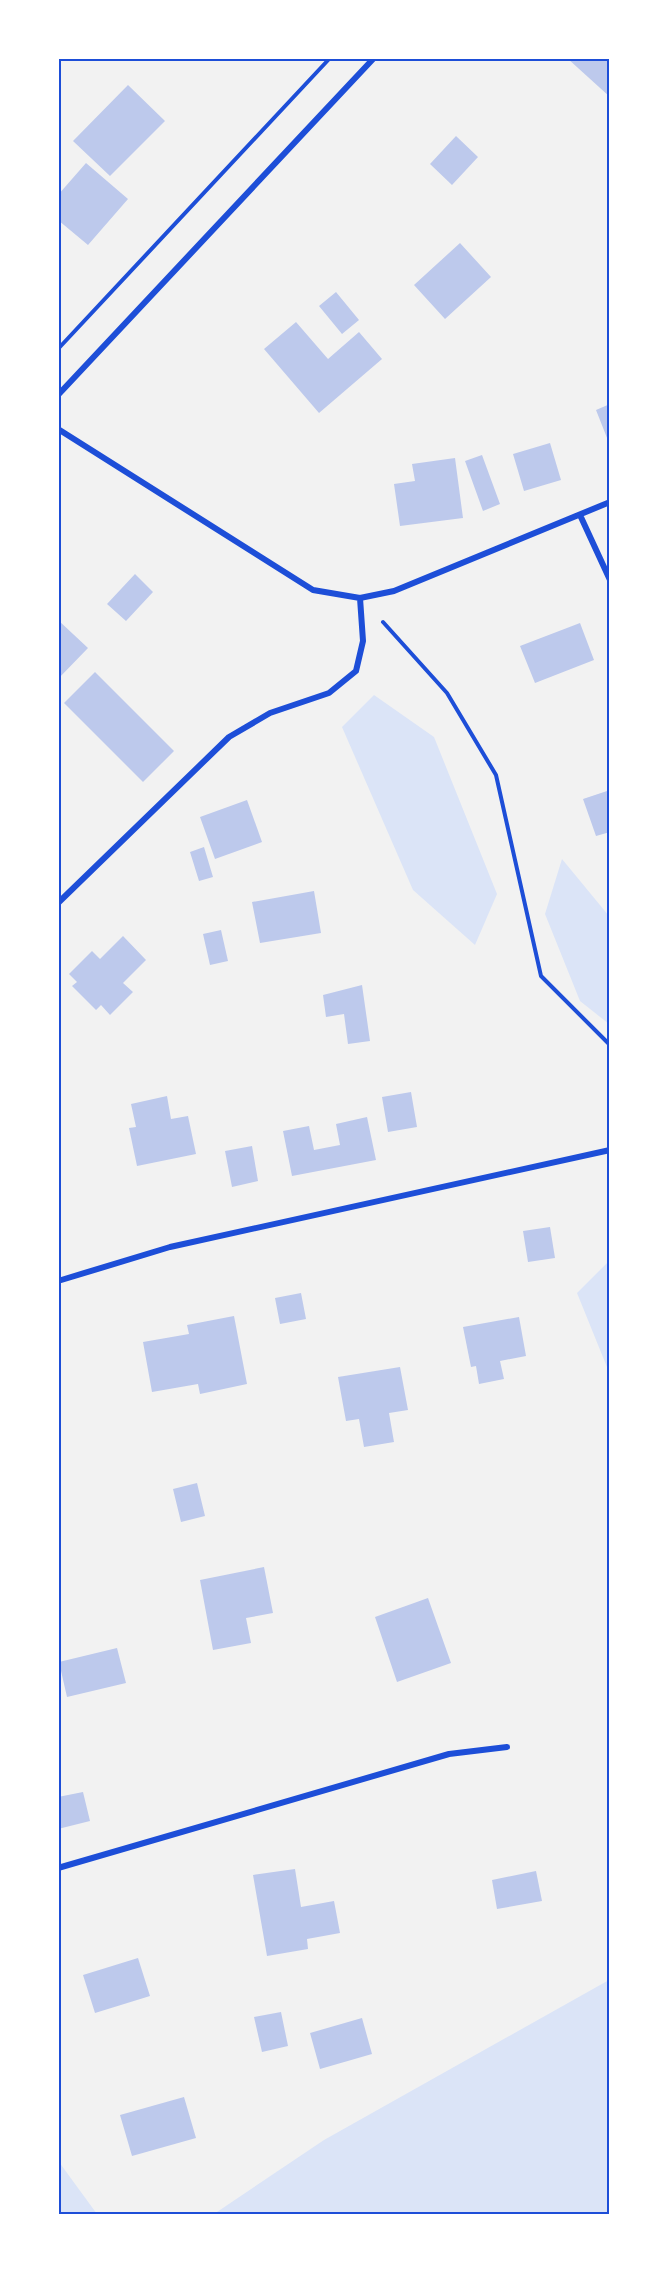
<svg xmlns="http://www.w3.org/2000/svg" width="668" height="2273" font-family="'PT Serif',serif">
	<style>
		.green { fill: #dbe4f7 }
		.building { fill: #bdc9ec }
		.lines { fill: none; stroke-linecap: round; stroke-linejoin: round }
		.path { stroke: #1d4ed8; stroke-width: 4 }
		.minor { stroke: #1d4ed8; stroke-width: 6 }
		.neatline { fill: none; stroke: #1d4ed8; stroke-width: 2 }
	</style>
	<rect width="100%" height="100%" fill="#f2f2f2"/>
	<!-- green -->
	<path class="green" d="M 374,695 L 434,737 L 497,894 L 475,945 L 413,890 L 342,727 Z
		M 562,859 L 609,916 L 609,1024 L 580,1001 L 545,914 Z
		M 609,1261 L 609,1372 L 577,1293 Z
		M 609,1980 L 609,2214 L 214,2214 L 324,2140 Z
		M 59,2162 L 97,2214 L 59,2214 Z"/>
	<!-- building -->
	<path class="building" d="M 567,58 L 610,58 L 610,97 Z
		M 128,85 L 165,121 L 110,176 L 73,141 Z
		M 456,136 L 478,157 L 452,185 L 430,164 Z
		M 86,163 L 128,199 L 88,245 L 58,220 L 58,195 Z
		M 460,243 L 491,277 L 445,319 L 414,285 Z
		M 336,292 L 359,320 L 342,334 L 319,306 Z
		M 296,322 L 328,359 L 359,332 L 382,359 L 319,413 L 264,349 Z
		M 610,404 L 610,443 L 609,443 L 596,410 Z
		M 550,443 L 561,480 L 524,491 L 513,454 Z
		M 482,455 L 500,504 L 483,511 L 465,461 Z
		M 455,458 L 463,518 L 400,526 L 394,484 L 415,481 L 412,464 Z
		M 135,574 L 153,592 L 126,621 L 107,604 Z
		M 58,620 L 88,648 L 58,679 Z
		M 580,623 L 594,660 L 535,683 L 520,646 Z
		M 95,672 L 174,751 L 143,782 L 64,703 Z
		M 610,790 L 610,832 L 596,836 L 583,799 Z
		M 247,800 L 262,842 L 215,859 L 200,817 Z
		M 204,847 L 213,877 L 199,881 L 190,852 Z
		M 314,891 L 321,933 L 260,943 L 252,902 Z
		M 221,930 L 228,961 L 210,965 L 203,934 Z
		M 123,936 L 146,960 L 123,983 L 133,992 L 110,1015 L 101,1005 L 96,1010 L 72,986 L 77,982 L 69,974 L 92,951 L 100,959 Z
		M 362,985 L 370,1041 L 348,1044 L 344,1014 L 326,1017 L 323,995 Z
		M 411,1092 L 417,1127 L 388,1132 L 382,1097 Z
		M 167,1096 L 171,1119 L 188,1116 L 196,1154 L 137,1166 L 129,1128 L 136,1127 L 131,1104 Z
		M 367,1117 L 376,1160 L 292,1176 L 283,1131 L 309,1126 L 314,1150 L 340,1145 L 336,1124 Z
		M 252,1146 L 258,1181 L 232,1187 L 225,1151 Z
		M 550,1227 L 555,1258 L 528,1262 L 523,1231 Z
		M 301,1293 L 306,1319 L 280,1324 L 275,1298 Z
		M 234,1316 L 247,1384 L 200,1394 L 198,1384 L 152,1392 L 143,1342 L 189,1334 L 187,1325 Z
		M 519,1317 L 526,1356 L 500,1361 L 504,1379 L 479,1384 L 476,1366 L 471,1367 L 463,1327 Z
		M 400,1367 L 408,1410 L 389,1413 L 394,1442 L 364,1447 L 359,1419 L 346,1421 L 338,1377 Z
		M 197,1483 L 205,1516 L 181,1522 L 173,1489 Z
		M 264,1567 L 273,1613 L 246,1618 L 251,1643 L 213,1650 L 200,1580 Z
		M 428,1598 L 451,1663 L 397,1682 L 375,1617 Z
		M 117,1648 L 126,1683 L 67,1697 L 59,1662 Z
		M 83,1792 L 90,1821 L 58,1829 L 58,1797 Z
		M 295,1869 L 301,1907 L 334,1901 L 340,1933 L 307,1939 L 308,1949 L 267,1956 L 253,1875 Z
		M 536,1871 L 542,1901 L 497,1909 L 492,1880 Z
		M 138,1958 L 150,1996 L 95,2013 L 83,1975 Z
		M 281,2012 L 288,2046 L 262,2052 L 254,2017 Z
		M 362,2018 L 372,2054 L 320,2069 L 310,2033 Z
		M 184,2097 L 196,2138 L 132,2156 L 120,2115 Z"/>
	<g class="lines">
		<!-- path -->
		<path class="path" d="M 58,349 L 330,58
			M 383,622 L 447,693 L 496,775 L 541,976 L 610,1045"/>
		<!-- minor -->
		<path class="minor" d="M 58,395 L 374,58
			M 58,429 L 313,590 L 360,598 L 394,591 L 610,502
			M 580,515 L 610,580
			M 58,903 L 229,737 L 270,713 L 329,693 L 356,671 L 363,641 L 360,598
			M 58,1281 L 170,1247 L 610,1150
			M 58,1868 L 449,1754 L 507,1747"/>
	</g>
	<!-- border -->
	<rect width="668" height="2273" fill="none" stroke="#ffffff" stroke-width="120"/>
	<rect x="60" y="60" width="548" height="2153" class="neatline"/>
</svg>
